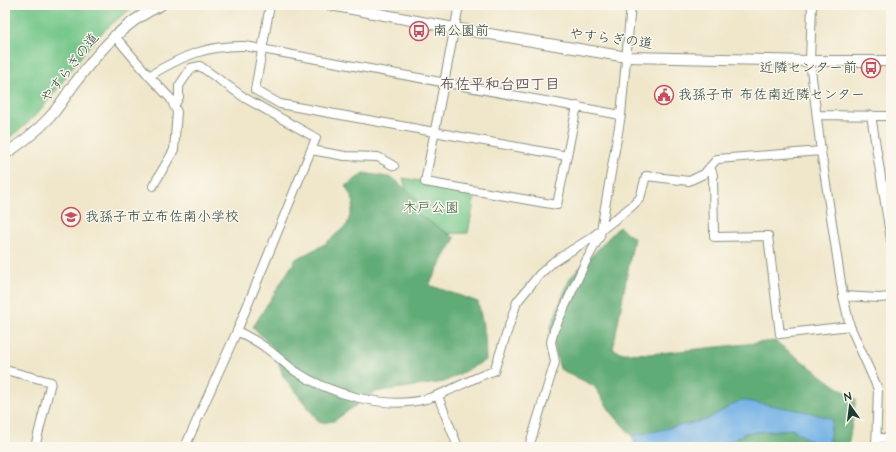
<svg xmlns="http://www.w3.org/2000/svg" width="896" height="452" font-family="'Architects Daughter','Klee One',sans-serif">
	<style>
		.green { fill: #75c78a; stroke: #4a825f }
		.forest { fill: #60ac76; stroke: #407455 }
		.water { fill: #73b2e6; stroke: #49788d }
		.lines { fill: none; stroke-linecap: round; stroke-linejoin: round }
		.minor-casing { stroke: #889280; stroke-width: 10 }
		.tertiary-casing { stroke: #889280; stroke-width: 12 }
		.minor { stroke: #fff; stroke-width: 8 }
		.tertiary { stroke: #fff; stroke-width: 10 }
		.labels { text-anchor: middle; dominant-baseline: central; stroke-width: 3; stroke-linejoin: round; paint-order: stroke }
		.poi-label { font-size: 14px; fill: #1f3d34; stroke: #fbf7ec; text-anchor: start }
		.street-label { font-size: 14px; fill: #1f3d34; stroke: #fbf7ec }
		.park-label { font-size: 14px; fill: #34604a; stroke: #fbf7ec }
		.neighbourhood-label { font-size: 15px; font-weight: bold; fill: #605962; stroke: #fbf7ec }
	</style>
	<rect width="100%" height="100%" fill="#fbf7ec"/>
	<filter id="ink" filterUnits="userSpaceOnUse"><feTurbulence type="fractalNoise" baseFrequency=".025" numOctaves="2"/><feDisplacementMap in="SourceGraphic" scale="8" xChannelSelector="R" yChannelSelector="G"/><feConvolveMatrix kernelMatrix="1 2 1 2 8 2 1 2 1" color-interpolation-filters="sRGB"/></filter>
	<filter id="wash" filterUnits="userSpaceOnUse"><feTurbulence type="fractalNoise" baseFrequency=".012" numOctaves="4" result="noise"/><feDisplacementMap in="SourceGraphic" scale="16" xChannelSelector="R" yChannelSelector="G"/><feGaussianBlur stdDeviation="0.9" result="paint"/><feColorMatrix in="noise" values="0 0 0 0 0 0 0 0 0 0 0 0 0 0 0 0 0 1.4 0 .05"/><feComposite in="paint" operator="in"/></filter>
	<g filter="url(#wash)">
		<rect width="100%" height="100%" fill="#f0e7cb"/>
		<!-- green -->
		<path class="green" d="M 11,5 L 137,5 C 123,14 109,25 97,38 C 65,71 46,116 5,140 L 5,18 Z
			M 403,178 L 476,191 L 468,233 L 391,235 L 408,196 Z"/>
		<!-- forest -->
		<path class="forest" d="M 364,173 L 393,178 L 416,198 L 416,213 L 455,238 L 429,285 L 478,302 L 485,335 L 486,360 L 444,382 L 374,392 L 334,421 L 320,423 L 283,376 L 274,349 L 253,327 L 296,259 L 325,244 L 347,225 L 354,203 L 346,186 Z
			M 619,227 L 634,238 L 613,349 L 623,353 L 650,354 L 775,341 L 833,384 L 856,399 L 848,447 L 828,447 L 832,420 L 741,401 L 706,420 L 632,436 L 611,412 L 594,386 L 560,369 L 550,329 L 570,278 Z
			M 793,429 L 819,447 L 720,447 L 745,433 Z"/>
		<!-- water -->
		<path class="water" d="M 741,400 L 808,412 L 832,419 L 828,447 L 819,447 L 793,429 L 745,433 L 720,447 L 636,447 L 632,436 L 706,420 Z"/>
	</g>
	<g filter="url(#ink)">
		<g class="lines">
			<!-- minor casing -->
			<g class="minor-casing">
				<path id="minor" d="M 270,5 L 255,90 L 280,104 L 567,156
					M 459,5 L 425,182 L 557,205 L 577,106
					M 812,5 L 810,61 L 821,151 L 843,296 L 850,326 L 878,389 L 876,447
					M 114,35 L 149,76 C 182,56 207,45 245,46 L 621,115
					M 149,76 L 171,99 L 177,112 L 174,150 L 153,186
					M 174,106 L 179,97 L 179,86 L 191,68 L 200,66 L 245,98 L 316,138 L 237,331 L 185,447
					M 817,115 L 891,116
					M 871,115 L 891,240
					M 311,150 L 345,156 L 378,157 L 394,166
					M 710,167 L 713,175 L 714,237 L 768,236 L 780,334 L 850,326
					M 883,187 L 891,185
					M 843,296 L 879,298 L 891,297
					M 237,331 C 247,336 257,341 266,348 C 276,355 285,364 295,371 C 329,394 386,410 426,399 C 450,393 470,378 494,371 L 517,302 L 539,275 L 553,262 L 591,238 L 632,206 L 640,198 L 646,176 L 689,181 L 704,174 L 717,159 L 821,151
					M 5,370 L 51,382 L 35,447
					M 438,396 L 458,447
					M 877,437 L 891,440
					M 529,447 L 555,362 L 551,342 L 554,330 L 585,263 L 600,236 L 621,115 L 631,5"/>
			</g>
			<!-- tertiary casing -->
			<g class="tertiary-casing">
				<path id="tertiary" d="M 331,5 L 454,28 L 627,57 L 810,61 L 891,61
					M 5,154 C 20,144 35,133 48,119 C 57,110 64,98 72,87 C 97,53 122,23 161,5"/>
			</g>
			<!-- minor -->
			<use href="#minor" class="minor"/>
			<!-- tertiary -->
			<use href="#tertiary" class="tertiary"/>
		</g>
	</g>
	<!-- icons -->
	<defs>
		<g id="bus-ring" transform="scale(1)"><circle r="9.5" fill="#fbf7ec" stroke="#d1495b" stroke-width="1.5"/><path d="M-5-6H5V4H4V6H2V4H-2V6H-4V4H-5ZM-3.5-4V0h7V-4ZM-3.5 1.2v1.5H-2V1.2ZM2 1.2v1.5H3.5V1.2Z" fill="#d1495b"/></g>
		<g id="civic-ring" transform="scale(1)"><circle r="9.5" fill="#fbf7ec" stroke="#d1495b" stroke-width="1.5"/><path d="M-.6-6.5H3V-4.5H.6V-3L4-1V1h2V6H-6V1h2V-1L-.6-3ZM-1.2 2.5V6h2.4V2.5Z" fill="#d1495b"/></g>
		<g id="school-ring" transform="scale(1)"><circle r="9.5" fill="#fbf7ec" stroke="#d1495b" stroke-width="1.5"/><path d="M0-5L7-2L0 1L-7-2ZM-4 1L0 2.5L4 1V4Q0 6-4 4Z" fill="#d1495b"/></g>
	</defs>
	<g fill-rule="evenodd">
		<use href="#bus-ring" x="419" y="31"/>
		<use href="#bus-ring" x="871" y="68"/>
		<use href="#civic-ring" x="664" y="95"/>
		<use href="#school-ring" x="71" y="217"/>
	</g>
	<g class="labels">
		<!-- poi labels -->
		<g class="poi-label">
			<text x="433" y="31">南公園前</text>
			<text x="857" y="68" text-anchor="end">近隣センター前</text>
			<text x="678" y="95">我孫子市 布佐南近隣センター</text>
			<text x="85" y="217">我孫子市立布佐南小学校</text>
		</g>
		<!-- street labels -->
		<g class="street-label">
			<text transform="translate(611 39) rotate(7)">やすらぎの道</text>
			<text transform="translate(70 68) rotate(-52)">やすらぎの道</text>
		</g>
		<!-- park labels -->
		<g class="park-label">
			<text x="431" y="208">木戸公園</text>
		</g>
		<!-- neighbourhood labels -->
		<g class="neighbourhood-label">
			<text x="500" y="84">布佐平和台四丁目</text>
		</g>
	</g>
	<!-- margin -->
	<rect width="896" height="452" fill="none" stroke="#fbf7ec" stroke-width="20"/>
	<!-- north arrow -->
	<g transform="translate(850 406) rotate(346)" stroke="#fbf7ec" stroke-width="3" paint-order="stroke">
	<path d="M0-3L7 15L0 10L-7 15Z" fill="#1f3d34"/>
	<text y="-6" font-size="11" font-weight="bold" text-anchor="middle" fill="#1f3d34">N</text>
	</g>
</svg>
